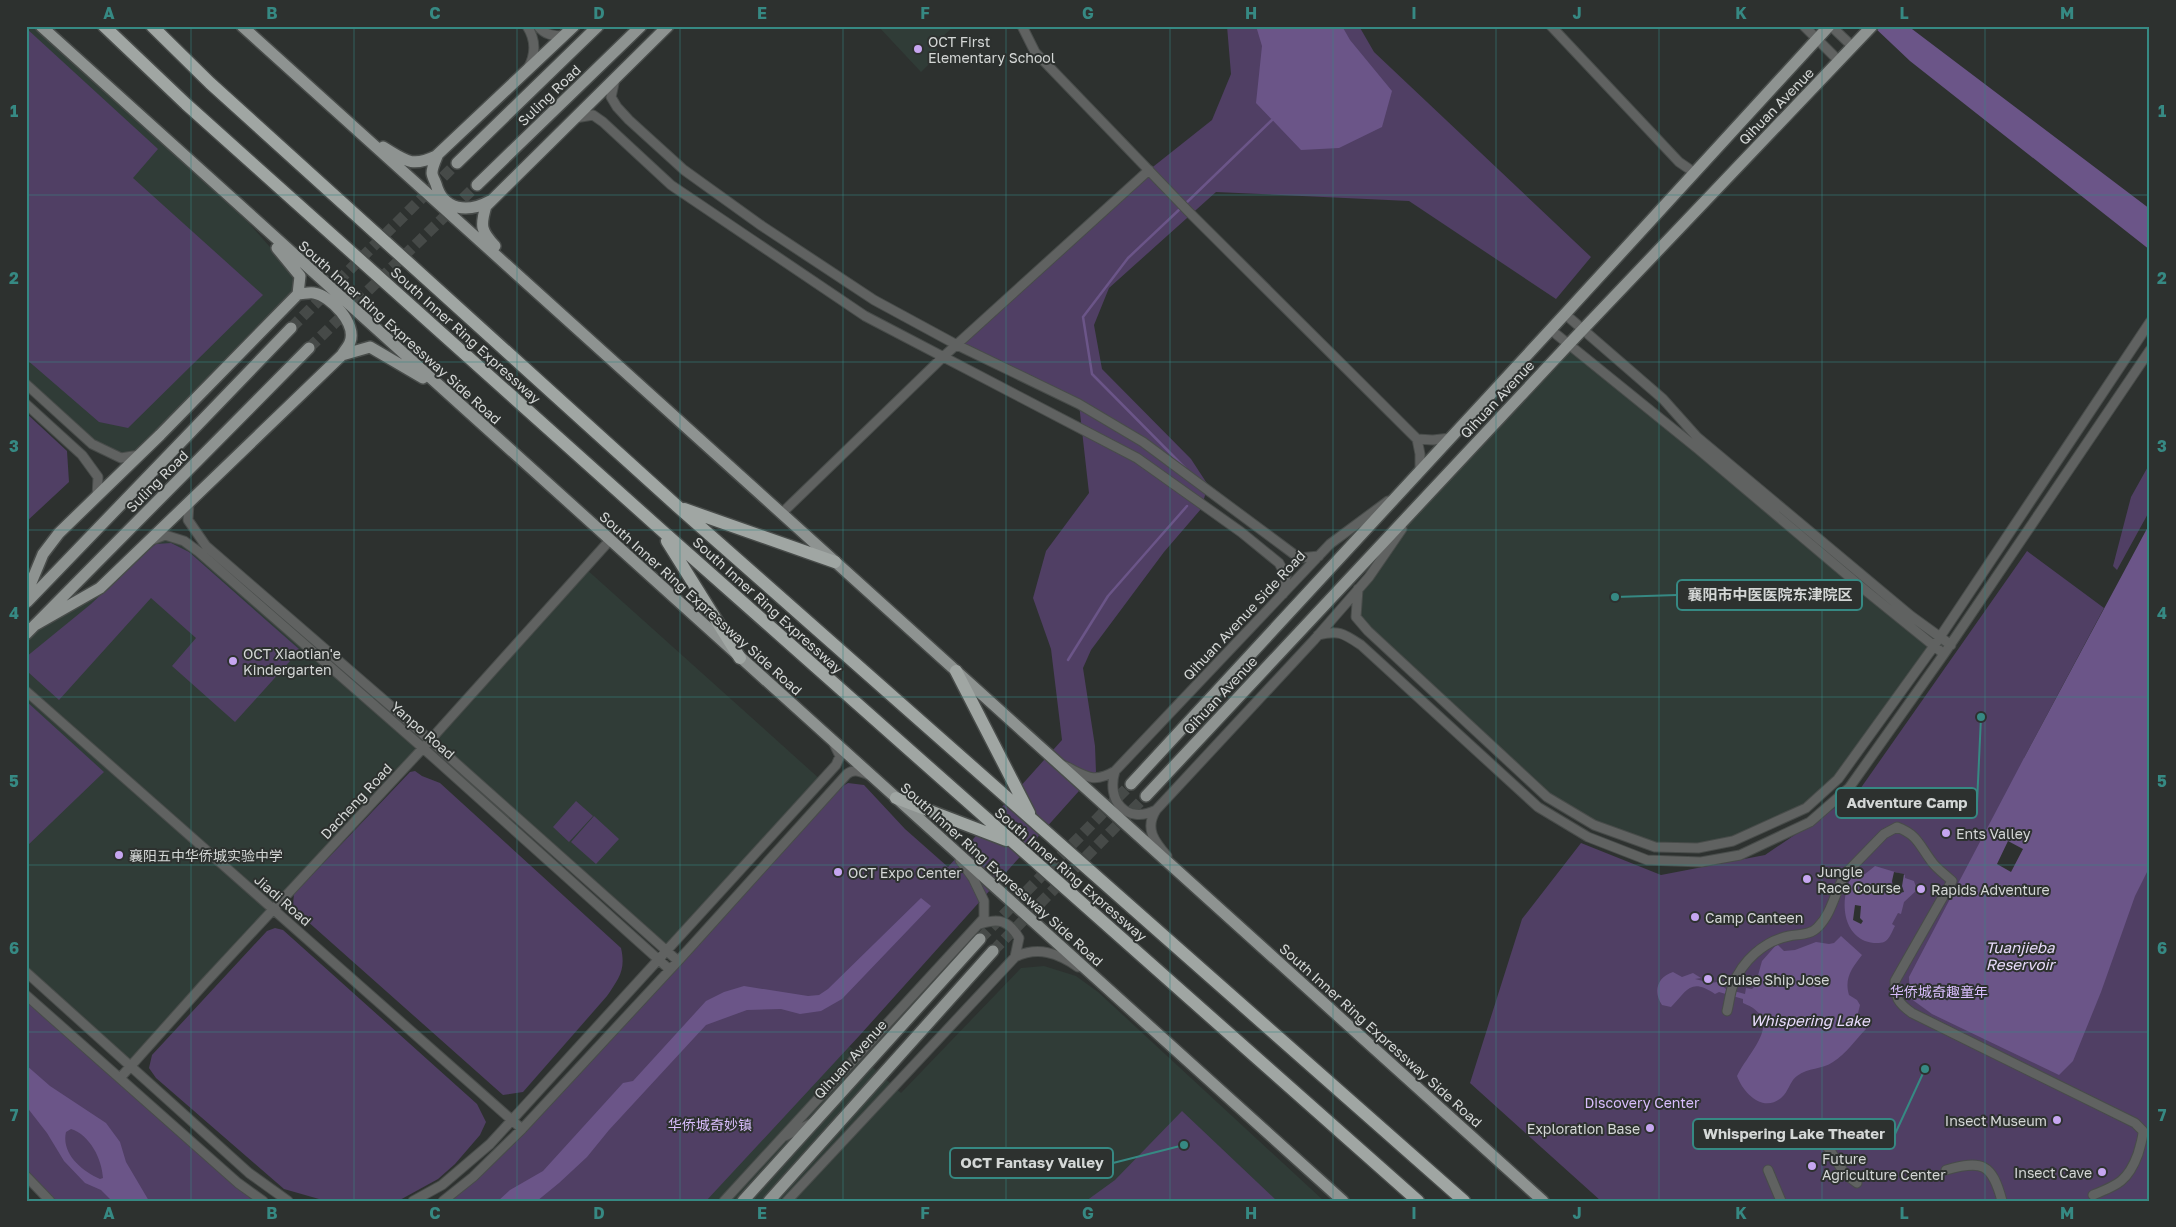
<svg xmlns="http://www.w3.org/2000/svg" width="2176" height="1227" font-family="'Golos Text','Noto Sans SC',sans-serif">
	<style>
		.built { fill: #303c37 }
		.green { fill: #503f64 }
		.water { fill: #6b5588; fill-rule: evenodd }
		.pier { fill: #2d312f }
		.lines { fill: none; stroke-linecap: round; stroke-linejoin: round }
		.stream { stroke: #6b5588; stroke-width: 2.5 }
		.major-tunnel { stroke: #464a48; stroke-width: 11; stroke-dasharray: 11 5.5; stroke-linecap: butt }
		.minor-casing { stroke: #484c4a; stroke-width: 11 }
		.major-casing { stroke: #484c4a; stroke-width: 14 }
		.highway-casing { stroke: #484c4a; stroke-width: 15 }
		.minor { stroke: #606261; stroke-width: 9 }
		.major { stroke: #8e9391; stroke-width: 11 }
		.highway { stroke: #a0a6a3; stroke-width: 12 }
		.grid { fill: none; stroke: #368983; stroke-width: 1; stroke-opacity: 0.55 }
		.poi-dot { fill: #c6a6f0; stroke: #2d312f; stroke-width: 2 }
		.labels { text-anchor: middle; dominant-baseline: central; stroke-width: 4; stroke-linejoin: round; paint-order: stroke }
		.poi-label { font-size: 14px; fill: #d4d7d6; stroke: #2d312f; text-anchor: start }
		.street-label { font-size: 14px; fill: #d4d7d6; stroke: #2d312f }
		.park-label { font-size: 14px; fill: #d9befd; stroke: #2d312f }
		.water-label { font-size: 15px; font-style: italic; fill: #e9dcfc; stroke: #2d312f }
		.leader { fill: none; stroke: #368983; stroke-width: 2 }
		.callout-dot { fill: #368983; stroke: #2d312f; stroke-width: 2 }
		.callout { fill: #2d312f; stroke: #368983; stroke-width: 2 }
		.callout-label { font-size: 15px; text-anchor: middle; font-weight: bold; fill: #d4d7d6 }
		.neatline { fill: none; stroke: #368983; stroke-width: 2 }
		.grid-label { font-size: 16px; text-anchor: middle; font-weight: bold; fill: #368983 }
	</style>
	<rect width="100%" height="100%" fill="#2d312f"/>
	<!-- built -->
	<path class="built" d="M 26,26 L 34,26 L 246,220 L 293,273 L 295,287 L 279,312 L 139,455 L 121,458 L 92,444 L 26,384 Z
		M 878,26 L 954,26 L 938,41 L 936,57 L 921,72 Z
		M 1569,344 L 1934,646 L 1838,779 L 1806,808 L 1732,841 L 1698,848 L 1655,847 L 1594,825 L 1547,797 L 1356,617 L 1358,589 L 1416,508 Z
		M 165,535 L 184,541 L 423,748 L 130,1065 L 26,972 L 26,634 L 100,588 Z
		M 585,568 L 822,781 L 667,951 L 430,740 Z
		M 1044,966 L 1076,976 L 1098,992 L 1324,1201 L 529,1201 L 847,1044 L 901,1093 L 1021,968 Z"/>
	<!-- green -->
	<path class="green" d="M 1227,26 L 1359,26 L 1374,52 L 1591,257 L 1556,299 L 1409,201 L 1216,192 L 1109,288 L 1094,325 L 1102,369 L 1191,459 L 1208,485 L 1201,509 L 1164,552 L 1091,650 L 1083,668 L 1095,746 L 1096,772 L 860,1035 L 706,1201 L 443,1201 L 473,1177 L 678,961 L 683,962 L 841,787 L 848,783 L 864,785 L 905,829 L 948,867 L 1062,740 L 1051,649 L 1033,598 L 1046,551 L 1089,493 L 1079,404 L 957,345 L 1149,170 L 1212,120 L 1231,74 Z
		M 26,28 L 158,149 L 133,178 L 263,295 L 128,428 L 99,422 L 26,359 Z
		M 26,413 L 67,451 L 69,482 L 26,522 Z
		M 2150,463 L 2150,510 L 2117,570 L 2113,566 L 2131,497 Z
		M 171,543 L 189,552 L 300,650 L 235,722 L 172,666 L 196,638 L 151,598 L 59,700 L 28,672 L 26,657 L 91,604 L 147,551 L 156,544 Z
		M 2027,551 L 2104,608 L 2024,758 L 2150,871 L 2150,1201 L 1601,1201 L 1470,1083 L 1522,919 L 1581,843 L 1661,875 L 1765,855 L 1858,792 Z
		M 26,701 L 104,772 L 26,847 Z
		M 415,771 L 422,776 L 440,783 L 621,948 C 626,970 619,978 607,996 L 523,1092 L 503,1095 L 297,912 L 293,904 L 294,894 L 410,772 Z
		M 576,801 L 593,816 L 569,842 L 553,827 Z
		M 594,816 L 619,839 L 596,864 L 571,842 Z
		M 275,928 L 283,930 L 477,1104 L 486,1122 L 480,1135 L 455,1164 L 438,1179 L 398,1201 L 326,1201 L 284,1189 L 156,1078 L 149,1068 L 152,1055 L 267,931 Z
		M 26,995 L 263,1201 L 50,1201 L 26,1176 Z
		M 1182,1111 L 1277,1201 L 1086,1201 L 1115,1180 Z"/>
	<!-- water -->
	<path class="water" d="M 1256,26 L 1342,26 L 1350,40 L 1392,91 L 1382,127 L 1339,148 L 1301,150 L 1256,103 L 1262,46 Z
		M 1873,26 L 1903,26 L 1912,29 L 2150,209 L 2150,250 L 1910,61 Z
		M 2150,523 L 2150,866 L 2135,896 L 2101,992 L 2073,1061 L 2059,1075 L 1932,1014 L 1910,998 L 1909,977 L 2024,758 Z
		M 1875,866 L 1905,875 L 1905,878 L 1914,881 L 1917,890 L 1904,902 L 1901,914 L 1898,913 L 1892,924 L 1895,926 C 1892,931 1890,939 1884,942 C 1879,944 1870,943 1865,941 C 1840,930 1841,895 1852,876 L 1865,874 Z
		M 921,898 L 931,906 L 842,999 L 821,1011 L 800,1014 L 781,1009 L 747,1010 L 706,1025 L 609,1130 L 587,1157 L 559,1183 L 537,1201 L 498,1201 L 510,1190 L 543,1171 L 623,1083 L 633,1081 L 706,1001 L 724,992 L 744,986 L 808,996 L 819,995 L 828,989 Z
		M 1841,936 L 1862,955 C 1852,968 1844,978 1849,995 L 1857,1000 L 1860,1005 L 1858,1013 L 1861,1019 L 1866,1021 L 1866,1029 C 1855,1040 1846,1054 1833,1062 C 1822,1070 1808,1067 1797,1076 C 1791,1080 1789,1089 1784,1095 C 1766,1115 1744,1095 1737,1076 C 1749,1051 1786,1020 1743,1003 L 1743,999 L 1719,992 L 1715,994 C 1690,977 1687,991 1671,1007 L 1662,1005 C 1653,992 1657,977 1673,972 L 1682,977 L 1693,973 L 1701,978 L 1695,979 L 1711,983 L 1717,982 L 1726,989 L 1745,994 L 1746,988 L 1752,989 L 1755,986 L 1762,961 L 1777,944 L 1784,951 L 1795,950 L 1816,942 L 1829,944 L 1834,943 Z
		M 26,1065 L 50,1086 L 106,1123 L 120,1142 L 126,1162 L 149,1201 L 112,1201 L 101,1190 L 85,1183 L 64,1161 L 47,1133 L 26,1106 ZM 71,1129 C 90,1135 102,1159 103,1178 L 100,1179 C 82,1171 61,1154 66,1132 Z"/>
	<!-- pier -->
	<path class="pier" d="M 2008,841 L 2023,849 L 2011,872 L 1997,864 Z
		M 1894,872 L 1904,874 L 1902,886 L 1904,892 L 1894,894 L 1892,881 Z
		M 1855,905 L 1861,906 L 1860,918 L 1863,921 L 1861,924 L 1853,920 Z"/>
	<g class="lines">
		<!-- stream -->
		<path class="stream" d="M 1185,204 L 1272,120
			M 1181,208 L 1128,258 L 1083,317 L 1092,374 L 1185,468
			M 1068,660 L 1108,596 L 1187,506"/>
		<!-- major-tunnel -->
		<path class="major-tunnel" d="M 291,328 L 457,163
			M 309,348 L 477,185
			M 980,939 L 1131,784
			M 993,951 L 1146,796"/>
		<!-- minor casing -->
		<g class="minor-casing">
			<path id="minor" d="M 527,26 C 536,40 536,54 528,68
				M 538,26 C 545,35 553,36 564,36
				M 1022,26 L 1035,52 L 1188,211 L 1417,439 L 1420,454 L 1420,471
				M 1551,26 L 1679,162 L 1695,173
				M 1804,26 L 1839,61
				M 1831,26 L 1853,47
				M 615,79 L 611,97 L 617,107 L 629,120 L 684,170 L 762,226 L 874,300 L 957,345 L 1079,404 L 1143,442 L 1299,558 L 1319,556
				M 575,118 L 593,115 L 603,122 L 671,185 L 865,316 L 1137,458 L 1241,532 L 1279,563 L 1286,576 L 1283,594
				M 1565,314 L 1663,399 L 1697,437 L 1911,616 L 1951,645
				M 1551,330 L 1698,449 L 1865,590 L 1944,654
				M 26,384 L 92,444 L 121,458 L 139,455
				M 26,404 L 82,455 L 98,477 L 97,497
				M 1417,439 L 1433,440 L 1450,438
				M 189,503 L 188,520 L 206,546 L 430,740 L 678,961
				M 782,513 L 944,356 L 1149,170
				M 152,540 L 165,535 L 184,541 L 199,552 L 423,748 L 669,969
				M 1358,589 L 1356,617 L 1368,631 L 1547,797 L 1594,825 L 1655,847 L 1698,848 L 1733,841 L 1806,808 L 1838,779 L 1934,646 L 2150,322
				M 1318,635 C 1339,630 1343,633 1361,645 L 1538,807 L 1588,837 L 1647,860 L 1701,862 L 1740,855 L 1810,822 L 1849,788 L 1944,654 L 2150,350
				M 26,691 L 522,1129
				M 1065,766 C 1086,776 1093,784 1115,771 L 1330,544 L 1388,501
				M 1115,771 C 1106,800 1126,825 1156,810
				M 1167,856 C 1155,842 1144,829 1156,810 L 1314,640 L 1369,577 L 1402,529
				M 980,924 C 999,918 1008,920 1019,938 L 1015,957
				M 26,972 L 249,1173 L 288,1201
				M 26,995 L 238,1183 L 263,1201
				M 1727,1011 C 1729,1003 1730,993 1733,985 C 1742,961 1764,941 1789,936 C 1799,934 1811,935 1818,927 C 1833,912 1835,889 1847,872 L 1884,834 L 1897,827 C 1918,835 1919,845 1932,862 C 1937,869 1946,875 1952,881 L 1895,981 C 1895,998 1898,1003 1912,1013 L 2135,1123 L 2143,1131 C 2143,1139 2140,1146 2138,1154 C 2128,1181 2118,1185 2093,1195
				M 120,1078 L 204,984 L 423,748 L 610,540
				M 1759,1132 L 1764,1129 C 1782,1131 1807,1129 1822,1141 C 1836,1153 1836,1170 1857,1183
				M 783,1137 L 812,1123
				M 1768,1170 L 1781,1201
				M 1946,1170 C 1982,1160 1992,1163 2002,1201
				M 26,1176 L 50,1201
				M 413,1201 L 442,1185 L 490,1144 L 836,765 L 840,756 L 834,744
				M 443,1201 L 473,1177 L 522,1129 L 678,961 L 847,774 C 854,768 861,772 869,775
				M 724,1201 L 984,918 L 984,901 L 973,878 L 960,860
				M 787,1201 L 1015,957 C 1038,946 1058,953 1078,967"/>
		</g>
		<!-- major casing -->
		<g class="major-casing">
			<path id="major" d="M 41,26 L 1343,1201
				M 242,26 L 1543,1201
				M 383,147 C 405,160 411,168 436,156 L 574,26
				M 438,154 C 436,159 432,167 432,173 C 432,176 435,181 436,184 C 443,211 468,213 490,201
				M 457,163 L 598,26
				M 477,185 L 641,26
				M 495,246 C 481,231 480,226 486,206 L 668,26
				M 298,294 C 303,294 309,292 314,293 C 331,296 357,324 350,342 C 349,346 344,351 342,355
				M 26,595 L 43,554 L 59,533 L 160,435 L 298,294 L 300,276 L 277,248
				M 27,602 L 291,328
				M 35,625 L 100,588 L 342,355 L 370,347 L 423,378
				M 26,634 L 309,348
				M 1131,784 L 1565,314 L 1829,26
				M 1146,796 L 1569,344 L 1872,26
				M 743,1201 L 980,939
				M 769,1201 L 993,951"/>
		</g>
		<!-- highway casing -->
		<g class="highway-casing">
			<path id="highway" d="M 104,26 L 186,104 L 659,528 L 1418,1201
				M 152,26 L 210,83 L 677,506 L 1464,1201
				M 684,509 L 835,562
				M 667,541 L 740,658
				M 956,671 L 1029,813
				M 896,798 L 1006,840"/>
		</g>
		<!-- minor -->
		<use href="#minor" class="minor"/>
		<!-- major -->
		<use href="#major" class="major"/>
		<!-- highway -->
		<use href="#highway" class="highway"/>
	</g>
	<!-- grid -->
	<path class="grid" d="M 191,26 L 191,1201M 354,26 L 354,1201M 517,26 L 517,1201M 680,26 L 680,1201M 843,26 L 843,1201M 1006,26 L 1006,1201M 1170,26 L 1170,1201M 1333,26 L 1333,1201M 1496,26 L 1496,1201M 1659,26 L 1659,1201M 1822,26 L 1822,1201M 1985,26 L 1985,1201M 26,195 L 2150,195M 26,362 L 2150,362M 26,530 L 2150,530M 26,697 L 2150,697M 26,865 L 2150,865M 26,1032 L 2150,1032"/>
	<!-- markers -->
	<g class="poi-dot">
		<circle cx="918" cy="49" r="5"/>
		<circle cx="233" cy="661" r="5"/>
		<circle cx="1946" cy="833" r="5"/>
		<circle cx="119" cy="855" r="5"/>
		<circle cx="838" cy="872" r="5"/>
		<circle cx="1807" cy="879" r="5"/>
		<circle cx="1921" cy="889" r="5"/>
		<circle cx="1695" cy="917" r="5"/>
		<circle cx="1708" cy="979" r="5"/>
		<circle cx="2057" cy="1120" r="5"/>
		<circle cx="1650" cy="1128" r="5"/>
		<circle cx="1812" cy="1166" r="5"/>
		<circle cx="2102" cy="1172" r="5"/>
	</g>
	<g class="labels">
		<!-- poi labels -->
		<g class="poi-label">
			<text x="928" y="41">OCT First<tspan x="928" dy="16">Elementary School</tspan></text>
			<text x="243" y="653">OCT Xiaotian'e<tspan x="243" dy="16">Kindergarten</tspan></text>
			<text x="1956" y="833">Ents Valley</text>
			<text x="129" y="855">襄阳五中华侨城实验中学</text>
			<text x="1817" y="871">Jungle<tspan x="1817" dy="16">Race Course</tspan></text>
			<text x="848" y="872">OCT Expo Center</text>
			<text x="1931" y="889">Rapids Adventure</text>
			<text x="1705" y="917">Camp Canteen</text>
			<text x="1718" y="979">Cruise Ship Jose</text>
			<text x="2047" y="1120" text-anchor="end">Insect Museum</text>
			<text x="1640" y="1128" text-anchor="end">Exploration Base</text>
			<text x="1822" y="1158">Future<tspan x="1822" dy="16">Agriculture Center</tspan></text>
			<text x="2092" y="1172" text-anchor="end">Insect Cave</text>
		</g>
		<!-- street labels -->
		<g class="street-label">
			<text transform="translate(549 95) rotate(-44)">Suling Road</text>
			<text transform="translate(1776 106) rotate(-46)">Qihuan Avenue</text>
			<text transform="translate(400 332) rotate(42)">South Inner Ring Expressway Side Road</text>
			<text transform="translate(466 335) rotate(42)">South Inner Ring Expressway</text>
			<text transform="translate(1497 399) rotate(-47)">Qihuan Avenue</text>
			<text transform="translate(157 481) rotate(-45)">Suling Road</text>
			<text transform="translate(701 603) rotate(42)">South Inner Ring Expressway Side Road</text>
			<text transform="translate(768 605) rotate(42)">South Inner Ring Expressway</text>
			<text transform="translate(1244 615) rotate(-47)">Qihuan Avenue Side Road</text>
			<text transform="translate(1220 695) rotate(-47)">Qihuan Avenue</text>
			<text transform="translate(423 730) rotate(41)">Yanpo Road</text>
			<text transform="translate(356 801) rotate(-47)">Dacheng Road</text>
			<text transform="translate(1002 874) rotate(42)">South Inner Ring Expressway Side Road</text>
			<text transform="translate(1071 874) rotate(41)">South Inner Ring Expressway</text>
			<text transform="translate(283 900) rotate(41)">Jiadi Road</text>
			<text transform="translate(1381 1035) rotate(42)">South Inner Ring Expressway Side Road</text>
			<text transform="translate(850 1059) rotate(-48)">Qihuan Avenue</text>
		</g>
		<!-- park labels -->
		<g class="park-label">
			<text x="1939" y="991">华侨城奇趣童年</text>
			<text x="1642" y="1102">Discovery Center</text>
			<text x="710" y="1124">华侨城奇妙镇</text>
		</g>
		<!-- water labels -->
		<g class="water-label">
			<text x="2020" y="947">Tuanjieba<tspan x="2020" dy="17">Reservoir</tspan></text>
			<text x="1810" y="1020">Whispering Lake</text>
		</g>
	</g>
	<!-- callouts -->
	<path class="leader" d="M1615 597L1677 595M1981 717L1977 803M1925 1069L1895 1134M1184 1145L1113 1163"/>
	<g class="callout-dot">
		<circle cx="1615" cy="597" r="5"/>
		<circle cx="1981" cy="717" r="5"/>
		<circle cx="1925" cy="1069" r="5"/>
		<circle cx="1184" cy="1145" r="5"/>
	</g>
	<g class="callout">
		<rect x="1677" y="580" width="185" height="30" rx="5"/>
		<rect x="1836" y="788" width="141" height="30" rx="5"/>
		<rect x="1693" y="1119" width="202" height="30" rx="5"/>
		<rect x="950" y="1148" width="163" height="30" rx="5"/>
	</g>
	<g class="callout-label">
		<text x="1770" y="600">襄阳市中医医院东津院区</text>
		<text x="1907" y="808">Adventure Camp</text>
		<text x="1794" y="1139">Whispering Lake Theater</text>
		<text x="1032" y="1168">OCT Fantasy Valley</text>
	</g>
	<!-- border -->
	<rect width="2176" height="1227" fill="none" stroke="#2d312f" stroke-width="55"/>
	<rect x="28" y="28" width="2120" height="1172" class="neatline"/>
	<g class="grid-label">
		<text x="109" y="19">A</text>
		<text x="272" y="19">B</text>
		<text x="435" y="19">C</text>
		<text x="599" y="19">D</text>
		<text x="762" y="19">E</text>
		<text x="925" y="19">F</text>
		<text x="1088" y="19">G</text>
		<text x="1251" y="19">H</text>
		<text x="1414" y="19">I</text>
		<text x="1577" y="19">J</text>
		<text x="1741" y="19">K</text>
		<text x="1904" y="19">L</text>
		<text x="2067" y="19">M</text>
		<text x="14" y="117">1</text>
		<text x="2162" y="117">1</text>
		<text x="14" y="284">2</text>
		<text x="2162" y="284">2</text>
		<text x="14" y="452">3</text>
		<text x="2162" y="452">3</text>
		<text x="14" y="619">4</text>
		<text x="2162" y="619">4</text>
		<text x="14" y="787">5</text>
		<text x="2162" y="787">5</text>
		<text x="14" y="954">6</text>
		<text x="2162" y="954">6</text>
		<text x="14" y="1121">7</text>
		<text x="2162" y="1121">7</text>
		<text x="109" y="1219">A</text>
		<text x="272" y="1219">B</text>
		<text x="435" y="1219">C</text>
		<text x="599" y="1219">D</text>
		<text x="762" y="1219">E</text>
		<text x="925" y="1219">F</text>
		<text x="1088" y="1219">G</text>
		<text x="1251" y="1219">H</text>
		<text x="1414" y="1219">I</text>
		<text x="1577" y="1219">J</text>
		<text x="1741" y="1219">K</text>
		<text x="1904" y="1219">L</text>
		<text x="2067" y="1219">M</text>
	</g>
</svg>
